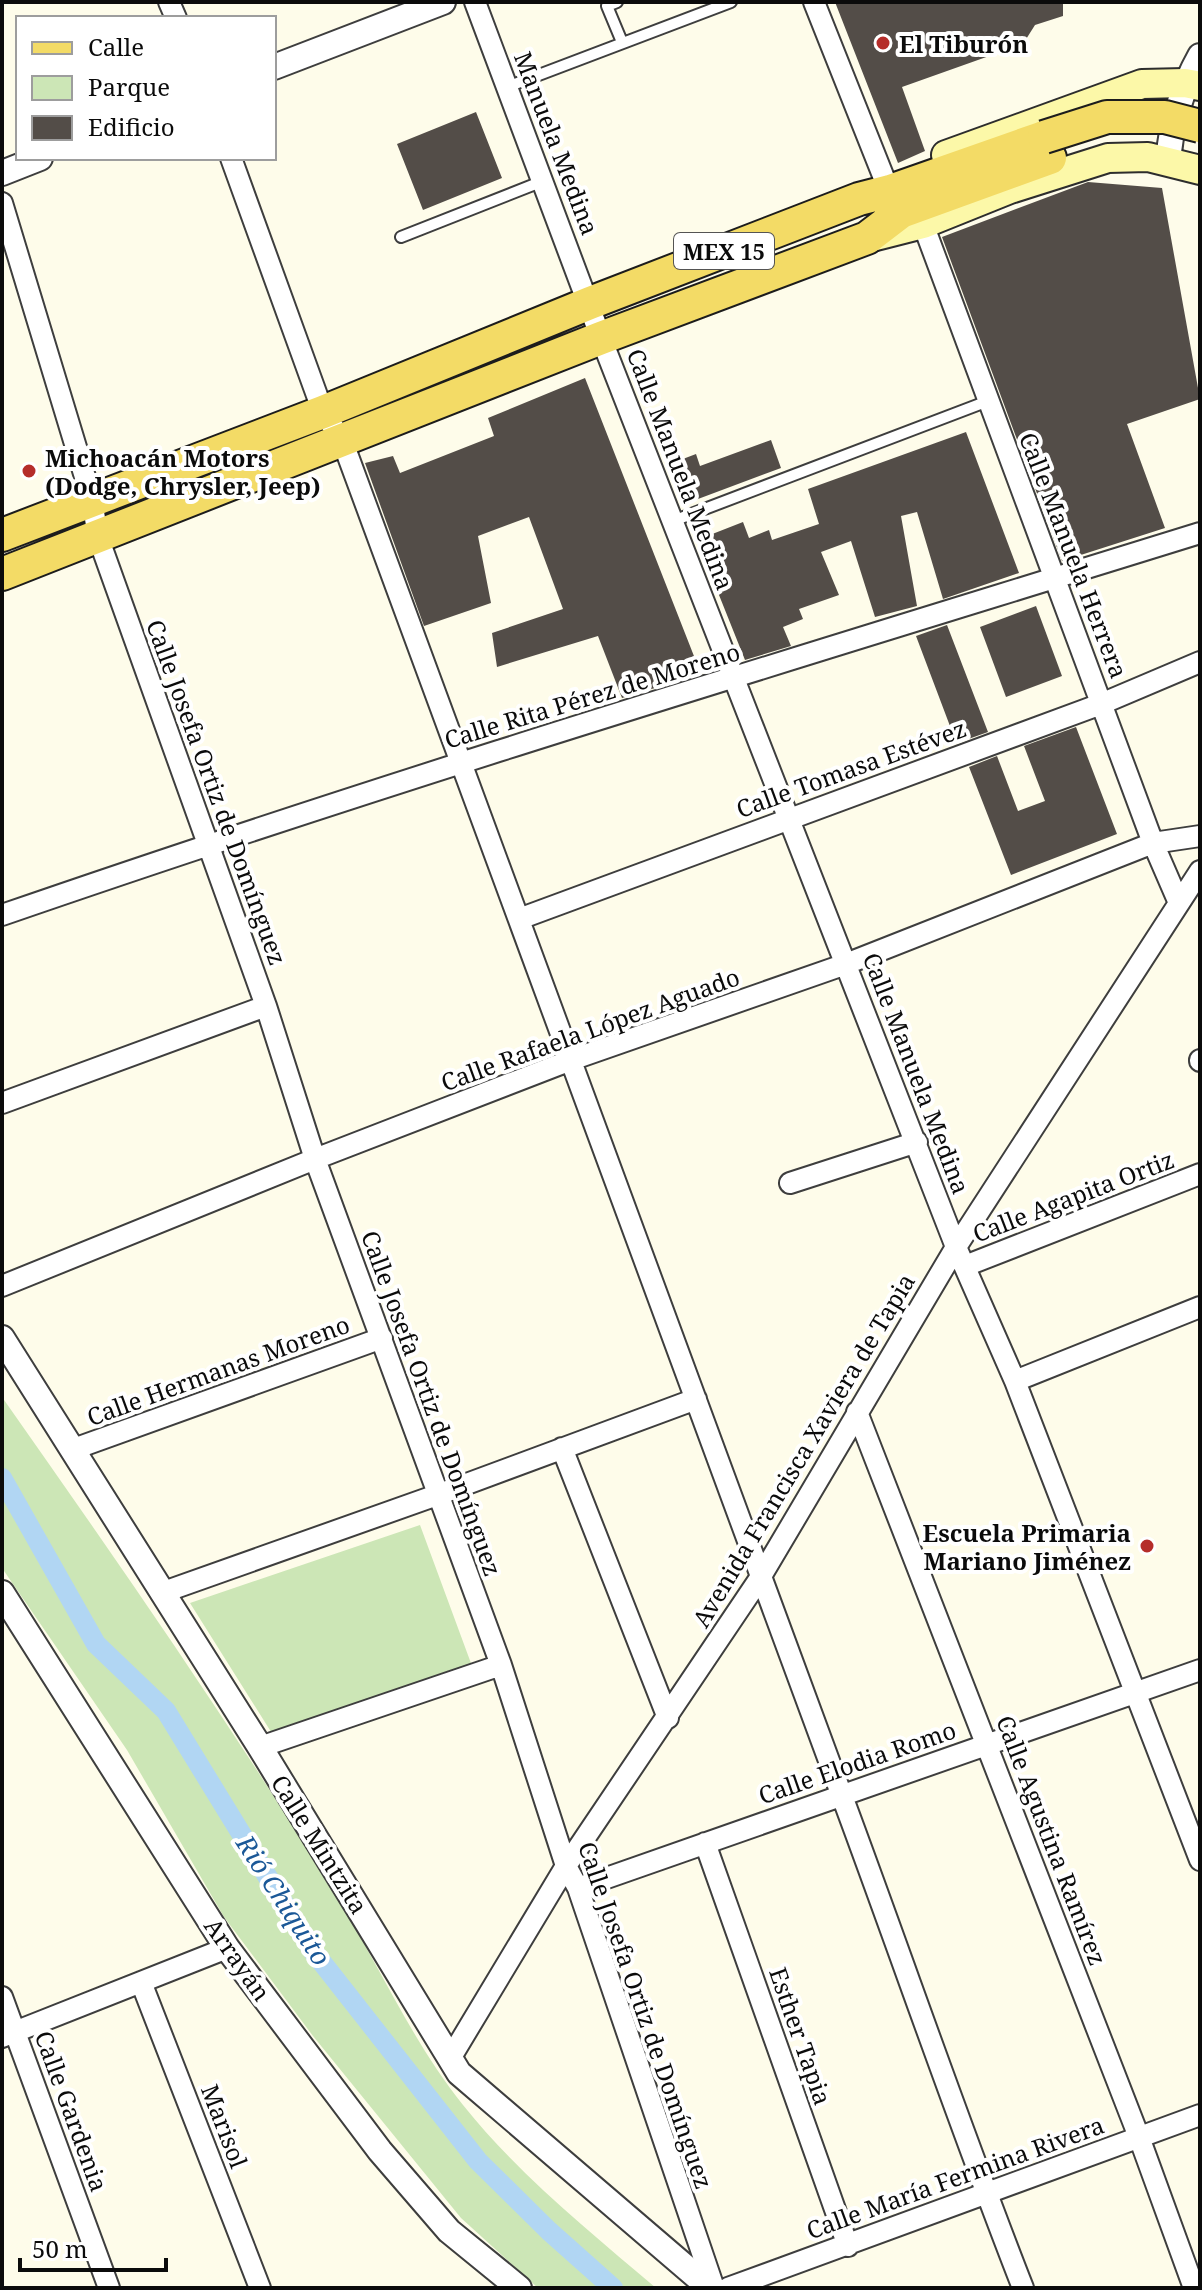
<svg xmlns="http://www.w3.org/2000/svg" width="1202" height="2290" font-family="'Noto Serif',serif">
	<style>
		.green { fill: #cce6b6 }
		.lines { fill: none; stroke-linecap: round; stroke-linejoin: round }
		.canal { stroke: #b1d6f3; stroke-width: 20 }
		.building { fill: #534d48 }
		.service-casing { stroke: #3e3e3e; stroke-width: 14 }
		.minor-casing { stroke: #3e3e3e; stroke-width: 24 }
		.tertiary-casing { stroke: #3e3e3e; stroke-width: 28 }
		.secondary-casing { stroke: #2d2d2d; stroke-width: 32 }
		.primary-casing { stroke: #1c1c1c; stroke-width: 36 }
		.service { stroke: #fff; stroke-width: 10 }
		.minor { stroke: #fff; stroke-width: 20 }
		.tertiary { stroke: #fff; stroke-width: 24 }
		.secondary { stroke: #fcf8a8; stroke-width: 28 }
		.primary { stroke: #f3db66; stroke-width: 32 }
		.primary-bridge-casing { stroke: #1c1c1c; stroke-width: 36; stroke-linecap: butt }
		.primary-bridge { stroke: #f3db66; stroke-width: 32 }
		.poi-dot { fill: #b52d2a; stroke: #fff; stroke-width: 3 }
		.labels { text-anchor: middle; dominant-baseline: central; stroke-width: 8; stroke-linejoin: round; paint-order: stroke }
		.shield { fill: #fff; stroke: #545454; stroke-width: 2 }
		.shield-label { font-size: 22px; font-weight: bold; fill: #0b0b0b }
		.poi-label { font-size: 24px; font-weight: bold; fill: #0b0b0b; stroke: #fff; text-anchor: start }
		.street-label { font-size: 24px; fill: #0b0b0b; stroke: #fff }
		.water-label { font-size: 26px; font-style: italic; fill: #1b5897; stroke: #fff }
	</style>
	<rect width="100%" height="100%" fill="#fefcea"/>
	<!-- green -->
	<path class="green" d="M 2,1397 C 118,1562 233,1727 338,1899 C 380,1967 413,2043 463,2105 C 518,2174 590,2232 656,2288 L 538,2288 L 461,2218 L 313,2036 L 224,1917 L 127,1750 L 2,1568 Z
		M 420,1525 L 472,1666 L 273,1735 L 190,1603 Z"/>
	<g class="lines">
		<!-- canal -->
		<path class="canal" d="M 2,1478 L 96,1644 L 166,1711 L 313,1951 L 478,2161 L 549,2231 L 613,2288"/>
	</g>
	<!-- building -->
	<path class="building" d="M 835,2 L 1063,2 L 1063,16 L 1035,25 L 1023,44 L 902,87 L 925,151 L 898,163 Z
		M 476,112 L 502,178 L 423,210 L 397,144 Z
		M 1088,182 L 1162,188 L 1200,399 L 1127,424 L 1165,528 L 1062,561 L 942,237 Z
		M 585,378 L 701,674 L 622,698 L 598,636 L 497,667 L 492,633 L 563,609 L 529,517 L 478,536 L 491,603 L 424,626 L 365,463 L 393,456 L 400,473 L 494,436 L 488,418 Z
		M 966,432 L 1019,573 L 943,599 L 917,512 L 901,516 L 917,606 L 875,617 L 851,541 L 821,552 L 839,595 L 799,609 L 803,619 L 783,627 L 791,646 L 745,660 L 697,540 L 743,522 L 749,538 L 769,530 L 772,540 L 819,524 L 808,489 Z
		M 771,440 L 781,468 L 682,505 L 667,465 L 696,454 L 700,466 Z
		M 1036,606 L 1062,676 L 1006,697 L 980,627 Z
		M 947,625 L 988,732 L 960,742 L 956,742 L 916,636 Z
		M 1076,727 L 1117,834 L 1011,875 L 969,767 L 997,756 L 1018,811 L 1045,801 L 1024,746 Z"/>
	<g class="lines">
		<!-- service casing -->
		<g class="service-casing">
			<path id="service" d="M 617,2 L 607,6 L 622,42
				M 507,87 L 731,2
				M 401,237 L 543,181
				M 673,521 L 988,401"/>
		</g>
		<!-- minor casing -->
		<g class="minor-casing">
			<path id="minor" d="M 169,2 L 176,18
				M 475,2 L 601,338 L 956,1247 L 1015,1381 L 1200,1860
				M 814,2 L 884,178
				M 231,158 L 323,412 L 342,440 C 508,892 675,1344 842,1796 C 903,1960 959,2125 1023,2288
				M 2,203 L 92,500 L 98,537 L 266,1006 L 315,1159 L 501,1665 L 566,1866 L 578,1888 L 714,2288
				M 923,224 L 1153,843 L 1179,903
				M 2,915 C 398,778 800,657 1200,533
				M 519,919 L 1101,704 L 1200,662
				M 1200,1060 L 1200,1061
				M 2,1103 L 266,1006
				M 790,1183 L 917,1142
				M 965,1266 L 1200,1174
				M 2,1286 L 315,1159 L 571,1060 L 846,964 L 1153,843 L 1200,836
				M 1015,1381 L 1200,1307
				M 857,1412 L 1139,2137 L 1194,2288
				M 562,1448 L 668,1718
				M 71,1450 L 382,1338
				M 161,1593 L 437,1495 L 696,1399
				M 260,1747 L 501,1665
				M 705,1843 L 848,2246
				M 578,1888 L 1200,1670
				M 141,1982 L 260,2288
				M 2,1997 L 109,2288
				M 2,2037 L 227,1948
				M 451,2057 L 566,1866 L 760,1578 L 956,1247 L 1200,871
				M 728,2288 L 1200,2115"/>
		</g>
		<!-- tertiary casing -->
		<g class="tertiary-casing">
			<path id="tertiary" d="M 274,67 L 443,2
				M 1168,162 C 1171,123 1181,90 1200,56
				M 2,173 L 40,158
				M 2,1338 L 260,1747 L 459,2073 L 710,2288
				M 2,1593 L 227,1948 L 380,2151 L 449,2231 L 519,2288"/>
		</g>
		<!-- secondary casing -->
		<g class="secondary-casing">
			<path id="secondary" d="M 946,155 L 1142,84 L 1185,83 L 1200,86
				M 872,237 L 923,224 L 1010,189 L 1108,158 L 1148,157 L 1200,170"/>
		</g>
		<!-- primary casing -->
		<g class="primary-casing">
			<path id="primary" d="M 2,535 L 323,412 L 590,303 L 859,199 L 890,191 L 1044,137
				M 2,574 L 601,338 L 867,238 L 901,212 L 1050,158"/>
		</g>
		<!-- service -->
		<use href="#service" class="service"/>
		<!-- minor -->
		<use href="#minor" class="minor"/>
		<!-- tertiary -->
		<use href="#tertiary" class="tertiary"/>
		<!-- secondary -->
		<use href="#secondary" class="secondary"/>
		<!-- primary -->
		<use href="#primary" class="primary"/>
		<!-- primary-bridge casing -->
		<g class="primary-bridge-casing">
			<path id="primary-bridge" d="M 1044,137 L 1107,117 L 1165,117 L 1200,126"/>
		</g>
		<!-- primary-bridge -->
		<use href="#primary-bridge" class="primary-bridge"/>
	</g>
	<!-- markers -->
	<g class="poi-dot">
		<circle cx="883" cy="43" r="8"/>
		<circle cx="29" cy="471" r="8"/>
		<circle cx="1147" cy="1546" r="8"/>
	</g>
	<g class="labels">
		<!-- shield labels -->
		<rect class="shield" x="674" y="233" width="100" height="36" rx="6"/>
		<g class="shield-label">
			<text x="724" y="251">MEX 15</text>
		</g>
		<!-- poi labels -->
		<g class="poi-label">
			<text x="899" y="43">El Tiburón</text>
			<text x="45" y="457">Michoacán Motors<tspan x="45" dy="28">(Dodge, Chrysler, Jeep)</tspan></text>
			<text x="1131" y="1532" text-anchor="end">Escuela Primaria<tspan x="1131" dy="28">Mariano Jiménez</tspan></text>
		</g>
		<!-- street labels -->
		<g class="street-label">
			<text transform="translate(557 143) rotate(69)">Manuela Medina</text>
			<text transform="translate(681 469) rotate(69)">Calle Manuela Medina</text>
			<text transform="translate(1074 555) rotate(69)">Calle Manuela Herrera</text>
			<text transform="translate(592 695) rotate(-17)">Calle Rita Pérez de Moreno</text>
			<text transform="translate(851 768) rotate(-20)">Calle Tomasa Estévez</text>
			<text transform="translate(217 792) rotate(70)">Calle Josefa Ortiz de Domínguez</text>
			<text transform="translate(590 1029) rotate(-20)">Calle Rafaela López Aguado</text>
			<text transform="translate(917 1073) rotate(69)">Calle Manuela Medina</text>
			<text transform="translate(1073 1196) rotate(-21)">Calle Agapita Ortiz</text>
			<text transform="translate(218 1370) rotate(-20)">Calle Hermanas Moreno</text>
			<text transform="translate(432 1403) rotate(70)">Calle Josefa Ortiz de Domínguez</text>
			<text transform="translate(803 1450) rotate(-59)">Avenida Francisca Xaviera de Tapia</text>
			<text transform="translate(857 1762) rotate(-19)">Calle Elodia Romo</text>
			<text transform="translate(1052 1840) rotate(69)">Calle Agustina Ramírez</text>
			<text transform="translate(320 1844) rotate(58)">Calle Mintzita</text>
			<text transform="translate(238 1959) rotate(55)">Arrayán</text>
			<text transform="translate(646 2015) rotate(71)">Calle Josefa Ortiz de Domínguez</text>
			<text transform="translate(801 2036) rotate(71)">Esther Tapia</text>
			<text transform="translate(72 2111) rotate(70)">Calle Gardenia</text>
			<text transform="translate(225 2126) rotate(69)">Marisol</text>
			<text transform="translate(955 2177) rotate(-20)">Calle María Fermina Rivera</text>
		</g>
		<!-- water labels -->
		<g class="water-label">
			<text transform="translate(284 1900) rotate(57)">Rió Chiquito</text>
		</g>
	</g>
	<!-- border -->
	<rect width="1202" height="2290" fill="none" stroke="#0b0b0b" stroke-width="8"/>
	<!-- legend -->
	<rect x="16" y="16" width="260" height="144" fill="#ffffff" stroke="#9d9d9d" stroke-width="2"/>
	<rect x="32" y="42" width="40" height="12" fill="#f3db66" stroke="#9d9d9d" stroke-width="2"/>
	<text x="88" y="56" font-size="24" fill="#0b0b0b">Calle</text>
	<rect x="32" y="76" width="40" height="24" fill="#cce6b6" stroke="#9d9d9d" stroke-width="2"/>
	<text x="88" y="96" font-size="24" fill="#0b0b0b">Parque</text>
	<rect x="32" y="116" width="40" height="24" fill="#534d48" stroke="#9d9d9d" stroke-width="2"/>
	<text x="88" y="136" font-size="24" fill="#0b0b0b">Edificio</text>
	<!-- scale -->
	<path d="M20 2258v12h146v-12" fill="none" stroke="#0b0b0b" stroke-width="4"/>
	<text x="32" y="2258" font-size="24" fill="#0b0b0b" stroke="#ffffff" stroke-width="6" paint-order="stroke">50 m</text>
</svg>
